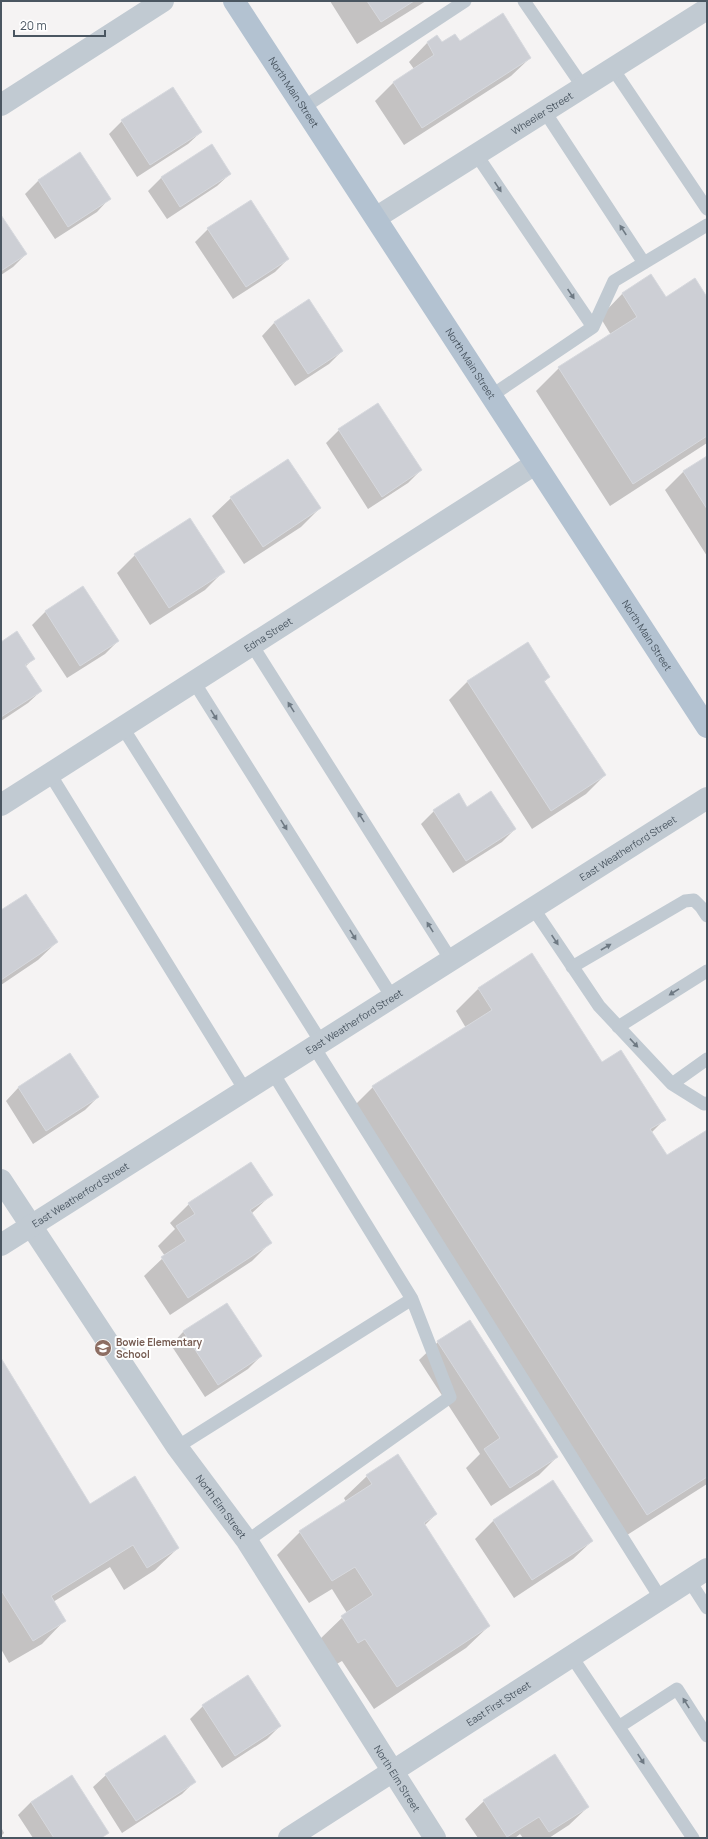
<svg xmlns="http://www.w3.org/2000/svg" width="708" height="1839" font-family="Manrope,sans-serif">
	<style>
		.shadow { fill: #0003 }
		.building { fill: #cdcfd5; stroke: #d7d9de }
		.lines { fill: none; stroke-linecap: round; stroke-linejoin: round }
		.service { stroke: #c1cad2; stroke-width: 13 }
		.minor { stroke: #c1cad2; stroke-width: 22 }
		.tertiary { stroke: #c1cad2; stroke-width: 22 }
		.primary { stroke: #b3c2d1; stroke-width: 22 }
		.oneway { fill: #6e7983 }
		.labels { text-anchor: middle; dominant-baseline: central; stroke-width: 4; stroke-linejoin: round; paint-order: stroke }
		.street-label { font-size: 10px; fill: #4a5661; stroke: #fff }
		.education-label { font-size: 10px; font-weight: bold; fill: #785e54; stroke: #fff; text-anchor: start }
	</style>
	<rect width="100%" height="100%" fill="#f5f3f3"/>
	<!-- shadow -->
	<path class="shadow" d="M 330,1 L 426,1 L 357,44 Z
		M 437,37 L 441,44 L 459,42 L 530,58 L 511,76 L 404,145 L 375,101 L 394,82 L 414,69 L 409,62 L 427,43 Z
		M 122,121 L 201,132 L 188,144 L 137,177 L 109,134 Z
		M 211,145 L 230,174 L 217,186 L 167,219 L 148,191 L 161,178 Z
		M 80,154 L 109,199 L 97,212 L 55,239 L 25,194 L 38,181 Z
		M 1,216 L 26,254 L 13,267 L 1,275 Z
		M 208,229 L 288,259 L 275,272 L 233,299 L 195,242 Z
		M 651,275 L 666,298 L 707,299 L 707,443 L 610,506 L 536,391 L 559,368 L 611,335 L 600,317 L 622,294 Z
		M 274,323 L 342,351 L 329,364 L 295,386 L 262,336 Z
		M 378,404 L 421,470 L 408,483 L 368,509 L 326,443 L 339,430 Z
		M 707,457 L 707,556 L 665,490 L 683,472 Z
		M 231,498 L 320,508 L 301,527 L 244,564 L 212,516 Z
		M 135,555 L 223,572 L 205,590 L 150,625 L 117,573 Z
		M 83,587 L 118,641 L 105,654 L 67,678 L 32,625 L 45,612 Z
		M 1,643 L 34,658 L 25,667 L 41,691 L 28,703 L 1,721 Z
		M 527,643 L 549,677 L 544,682 L 605,775 L 586,794 L 532,829 L 449,700 L 467,682 Z
		M 458,795 L 467,808 L 515,829 L 502,842 L 453,873 L 421,824 L 434,811 Z
		M 1,911 L 57,942 L 38,960 L 1,985 Z
		M 478,989 L 602,1063 L 664,1120 L 651,1133 L 666,1157 L 707,1131 L 707,1484 L 624,1537 L 350,1110 L 373,1087 L 466,1028 L 456,1011 Z
		M 70,1055 L 98,1097 L 85,1110 L 33,1144 L 6,1101 L 18,1088 Z
		M 250,1164 L 271,1195 L 251,1214 L 270,1243 L 252,1261 L 170,1315 L 144,1276 L 165,1256 L 158,1246 L 175,1229 L 170,1223 L 189,1204 Z
		M 227,1304 L 261,1356 L 248,1369 L 205,1397 L 171,1345 L 183,1332 Z
		M 438,1342 L 557,1457 L 539,1475 L 491,1506 L 466,1468 L 480,1454 L 419,1360 Z
		M 1,1360 L 90,1505 L 178,1548 L 155,1570 L 124,1590 L 110,1567 L 53,1602 L 64,1621 L 42,1644 L 9,1663 L 1,1649 Z
		M 367,1476 L 436,1514 L 424,1526 L 489,1626 L 466,1648 L 374,1709 L 342,1661 L 335,1665 L 319,1640 L 347,1613 L 332,1589 L 309,1603 L 277,1555 L 300,1532 L 346,1502 L 344,1498 Z
		M 494,1520 L 592,1541 L 573,1559 L 514,1598 L 475,1539 Z
		M 203,1706 L 280,1726 L 267,1739 L 222,1768 L 190,1719 Z
		M 106,1775 L 195,1781 L 182,1794 L 122,1833 L 93,1787 Z
		M 71,1776 L 108,1832 L 102,1838 L 33,1838 L 18,1815 L 31,1802 Z
		M 484,1801 L 588,1807 L 569,1825 L 549,1838 L 523,1838 L 520,1834 L 515,1838 L 478,1838 L 465,1819 Z
		M 1,1827 L 4,1833 L 1,1836 Z"/>
	<!-- building -->
	<path class="building" d="M 367,1 L 414,1 L 381,22 Z
		M 503,13 L 531,58 L 422,128 L 393,82 L 434,55 L 427,42 L 437,35 L 442,42 L 455,34 L 460,41 Z
		M 173,87 L 202,132 L 150,165 L 121,120 Z
		M 212,144 L 231,174 L 180,207 L 161,177 Z
		M 80,152 L 111,199 L 68,227 L 38,180 Z
		M 251,200 L 289,259 L 246,287 L 207,228 Z
		M 1,215 L 27,254 L 1,271 Z
		M 651,274 L 666,297 L 695,278 L 707,297 L 707,436 L 633,484 L 558,367 L 637,317 L 622,293 Z
		M 309,299 L 343,351 L 308,374 L 274,322 Z
		M 378,403 L 422,470 L 382,497 L 338,429 Z
		M 707,456 L 707,509 L 683,471 Z
		M 288,459 L 321,508 L 263,547 L 230,497 Z
		M 190,518 L 225,572 L 169,608 L 134,554 Z
		M 83,586 L 119,641 L 80,666 L 45,611 Z
		M 17,631 L 35,659 L 25,665 L 42,691 L 1,717 L 1,642 Z
		M 528,642 L 550,677 L 544,681 L 606,775 L 551,811 L 467,681 Z
		M 491,791 L 516,829 L 466,861 L 433,810 L 459,793 L 467,807 Z
		M 26,894 L 58,942 L 1,980 L 1,910 Z
		M 532,953 L 602,1062 L 621,1050 L 666,1120 L 650,1129 L 667,1155 L 707,1130 L 707,1477 L 647,1515 L 372,1086 L 492,1010 L 478,988 Z
		M 70,1053 L 99,1097 L 46,1131 L 18,1087 Z
		M 251,1162 L 273,1195 L 250,1210 L 272,1243 L 188,1298 L 161,1257 L 186,1241 L 176,1226 L 195,1214 L 188,1203 Z
		M 227,1303 L 262,1356 L 218,1385 L 183,1331 Z
		M 470,1320 L 558,1457 L 510,1488 L 484,1449 L 500,1438 L 437,1341 Z
		M 1,1358 L 90,1504 L 135,1476 L 179,1548 L 147,1568 L 133,1545 L 51,1596 L 66,1621 L 33,1641 L 1,1590 Z
		M 398,1454 L 437,1514 L 424,1523 L 490,1626 L 397,1687 L 365,1639 L 358,1643 L 341,1616 L 373,1595 L 355,1567 L 332,1581 L 299,1531 L 372,1484 L 366,1475 Z
		M 553,1480 L 593,1541 L 532,1580 L 493,1520 Z
		M 248,1675 L 281,1726 L 235,1756 L 202,1705 Z
		M 165,1735 L 196,1782 L 136,1821 L 105,1774 Z
		M 555,1754 L 589,1807 L 549,1832 L 539,1817 L 507,1837 L 483,1800 Z
		M 72,1775 L 109,1833 L 101,1838 L 54,1838 L 31,1802 Z"/>
	<g class="lines">
		<!-- service -->
		<path class="service" d="M 524,1 L 583,87
			M 613,69 L 707,209
			M 304,107 L 465,1
			M 545,112 L 644,263
			M 476,154 L 593,327
			M 491,396 L 593,327 L 614,281 L 707,225
			M 252,645 L 451,960
			M 194,682 L 392,997
			M 123,728 L 321,1042
			M 50,774 L 245,1090
			M 533,908 L 599,1006 L 672,1084 L 704,1104 L 707,1103
			M 572,967 L 685,901 L 694,900 L 701,907 L 707,916
			M 618,1027 L 707,971
			M 314,1047 L 661,1599
			M 672,1084 L 707,1059
			M 177,1447 L 412,1299 L 273,1073
			M 247,1541 L 450,1397 L 412,1299
			M 689,1580 L 707,1608
			M 572,1657 L 693,1838
			M 620,1726 L 677,1689 L 707,1736"/>
		<!-- minor -->
		<g class="minor">
			<path d="M 1,105 L 163,1"/>
			<path id="s1" d="M 377,217 L 707,9"/>
			<path id="s2" d="M 1,805 L 535,464"/>
			<path id="s3" d="M 1,1180 L 177,1447 L 247,1541 L 435,1838"/>
			<path id="s4" d="M 1,1245 L 707,798"/>
		</g>
		<!-- tertiary -->
		<path class="tertiary" id="s5" d="M 289,1838 L 707,1569"/>
		<!-- primary -->
		<path class="primary" id="s6" d="M 234,1 C 393,242 549,485 707,727"/>
	</g>
	<!-- one-way arrows -->
	<defs><path id="oneway-solid" d="M-6-.8H1V-3.2L6.5 0L1 3.2V.8H-6Z"/></defs>
	<g class="oneway">
		<use href="#oneway-solid" transform="translate(498 187) rotate(56)"/>
		<use href="#oneway-solid" transform="translate(623 230) rotate(-123)"/>
		<use href="#oneway-solid" transform="translate(571 294) rotate(56)"/>
		<use href="#oneway-solid" transform="translate(291 707) rotate(-122)"/>
		<use href="#oneway-solid" transform="translate(214 715) rotate(58)"/>
		<use href="#oneway-solid" transform="translate(361 817) rotate(-122)"/>
		<use href="#oneway-solid" transform="translate(284 825) rotate(58)"/>
		<use href="#oneway-solid" transform="translate(430 927) rotate(-122)"/>
		<use href="#oneway-solid" transform="translate(353 935) rotate(58)"/>
		<use href="#oneway-solid" transform="translate(555 940) rotate(56)"/>
		<use href="#oneway-solid" transform="translate(606 947) rotate(-30)"/>
		<use href="#oneway-solid" transform="translate(674 992) rotate(148)"/>
		<use href="#oneway-solid" transform="translate(634 1043) rotate(47)"/>
		<use href="#oneway-solid" transform="translate(686 1703) rotate(-122)"/>
		<use href="#oneway-solid" transform="translate(641 1759) rotate(57)"/>
	</g>
	<!-- icons -->
	<defs>
		<g id="school-disc" transform="scale(0.9)"><circle r="9.5" fill="#8d6e63" stroke="#fff"/><path d="M0-5L7-2L0 1L-7-2ZM-4 1L0 2.5L4 1V4Q0 6-4 4Z" fill="#fff"/></g>
	</defs>
	<g fill-rule="evenodd">
		<use href="#school-disc" x="103" y="1348"/>
	</g>
	<g class="labels">
		<!-- street labels -->
		<g class="street-label">
			<text stroke="none"><textPath href="#s6" startOffset="109">North Main Street</textPath></text>
			<text stroke="none"><textPath href="#s1" startOffset="195">Wheeler Street</textPath></text>
			<text stroke="none"><textPath href="#s6" startOffset="433">North Main Street</textPath></text>
			<text stroke="none"><textPath href="#s2" startOffset="317">Edna Street</textPath></text>
			<text stroke="none"><textPath href="#s6" startOffset="757">North Main Street</textPath></text>
			<text stroke="none"><textPath href="#s4" startOffset="742">East Weatherford Street</textPath></text>
			<text stroke="none"><textPath href="#s4" startOffset="418">East Weatherford Street</textPath></text>
			<text stroke="none"><textPath href="#s4" startOffset="94">East Weatherford Street</textPath></text>
			<text stroke="none"><textPath href="#s3" startOffset="394">North Elm Street</textPath></text>
			<text stroke="none"><textPath href="#s5" startOffset="249">East First Street</textPath></text>
			<text stroke="none"><textPath href="#s3" startOffset="718">North Elm Street</textPath></text>
		</g>
		<!-- education labels -->
		<g class="education-label">
			<text x="116" y="1342">Bowie Elementary<tspan x="116" dy="12">School</tspan></text>
		</g>
	</g>
	<!-- border -->
	<rect width="708" height="1839" fill="none" stroke="#4a5661" stroke-width="4"/>
	<!-- scale -->
	<path d="M14 30v6h91v-6" fill="none" stroke="#4a5661" stroke-width="2"/>
	<text x="20" y="30" font-size="12" fill="#4a5661" stroke="#ffffff" stroke-width="3" paint-order="stroke">20 m</text>
</svg>
